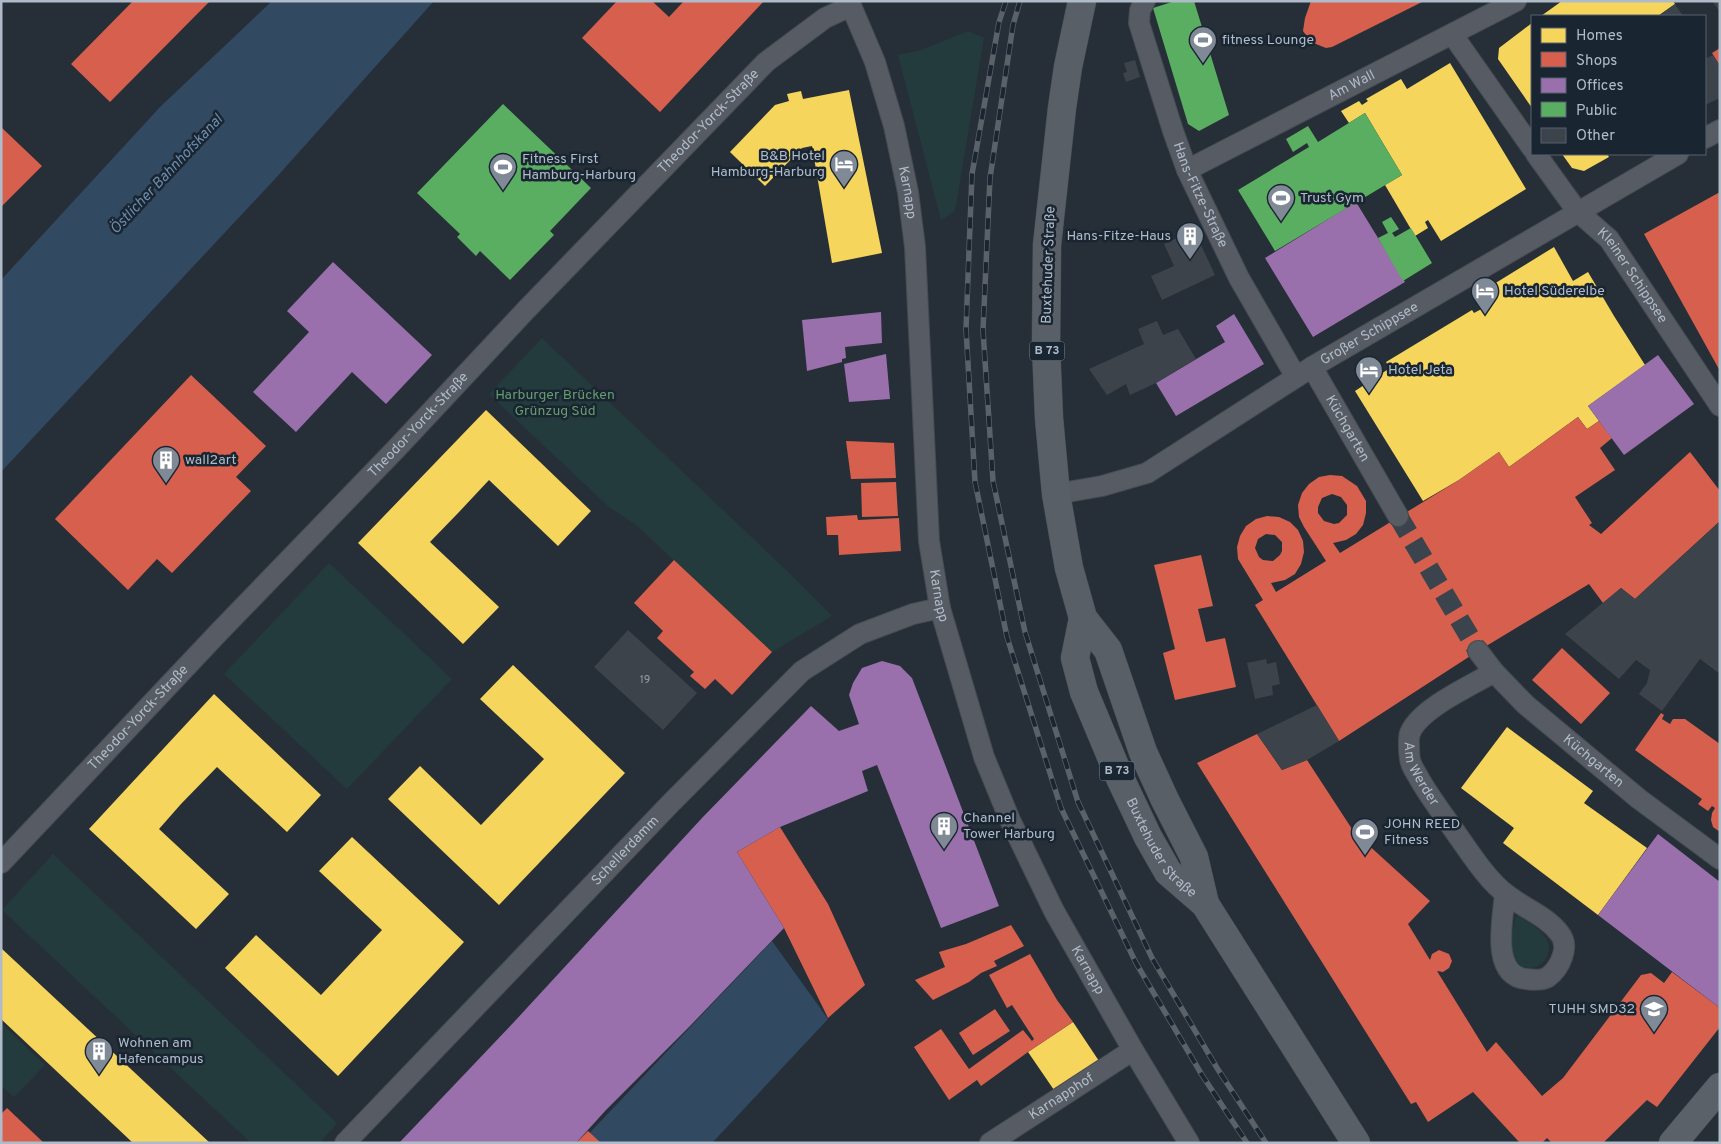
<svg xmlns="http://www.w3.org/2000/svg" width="1721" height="1144" font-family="Overpass,sans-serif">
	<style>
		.green { fill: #233b3d }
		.water { fill: #324962 }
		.homes { fill: #f6d55c }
		.shops { fill: #d6604d; fill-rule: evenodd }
		.offices { fill: #9970ab }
		.public { fill: #5aae61 }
		.building { fill: #3c434a }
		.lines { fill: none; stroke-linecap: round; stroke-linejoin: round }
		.street-tunnel { stroke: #3b444d; stroke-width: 20; stroke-dasharray: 20 10; stroke-linecap: butt }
		.street-casing { stroke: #454b51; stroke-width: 22 }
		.secondary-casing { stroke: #454b51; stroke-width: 29 }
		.primary-casing { stroke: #444b53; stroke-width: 29 }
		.street { stroke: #575c64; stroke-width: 20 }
		.secondary { stroke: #5b6169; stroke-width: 28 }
		.primary { stroke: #595f67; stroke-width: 28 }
		.rail-casing { stroke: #5a6168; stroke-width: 5.5 }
		.rail { stroke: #1a2532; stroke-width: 4; stroke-dasharray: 11; stroke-linecap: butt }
		.labels { text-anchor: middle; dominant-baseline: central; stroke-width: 5; stroke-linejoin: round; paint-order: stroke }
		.number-label { font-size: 11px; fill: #939da9 }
		.shield { fill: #1a2532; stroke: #838e9c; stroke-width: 1 }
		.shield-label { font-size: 12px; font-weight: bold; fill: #b0bbc9 }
		.poi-label { font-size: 14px; fill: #b0bbc9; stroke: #1a2532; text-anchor: start }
		.street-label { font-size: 14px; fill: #b0bbc9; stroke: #1a2532 }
		.park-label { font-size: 14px; fill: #659c6d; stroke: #1a2532 }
		.water-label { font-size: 15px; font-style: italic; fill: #6e8eaf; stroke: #1a2532 }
	</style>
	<rect width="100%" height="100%" fill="#262f37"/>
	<!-- green -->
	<path class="green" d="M 968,31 L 984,38 L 955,211 L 941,220 L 898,55 L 921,50 Z
		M 542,338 L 786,570 L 832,616 L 772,652 L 635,524 L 609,507 L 489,394 Z
		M 329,563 L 452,679 L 347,789 L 224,674 Z
		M 53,854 L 337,1123 L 320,1143 L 251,1143 L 2,910 Z
		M 1519,916 C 1527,922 1537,927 1544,935 C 1561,957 1529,981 1515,960 C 1507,948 1514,930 1515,917 Z
		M 1,1023 L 45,1065 L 14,1097 L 1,1086 Z"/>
	<!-- water -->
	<path class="water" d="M 272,1 L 434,1 L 274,180 L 1,472 L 1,280 L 160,107 Z
		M 772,941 L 828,1019 L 712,1143 L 580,1143 Z"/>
	<!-- homes -->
	<path class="homes" d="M 1562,1 L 1673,1 L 1675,4 L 1658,16 L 1541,16 Z
		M 1532,23 L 1532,108 L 1498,59 L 1499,48 Z
		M 1450,63 L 1526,189 L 1441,241 L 1428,220 L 1425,222 L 1428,228 L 1415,236 L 1385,185 L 1402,175 L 1365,113 L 1349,123 L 1341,111 L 1359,101 L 1362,105 L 1368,101 L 1366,99 L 1401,79 L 1407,89 Z
		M 849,90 L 882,253 L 832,263 L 812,146 L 802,148 L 765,186 L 730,152 L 775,105 L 789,101 L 787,94 L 801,91 L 803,99 Z
		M 1562,154 L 1607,154 L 1609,157 L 1584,171 L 1572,168 Z
		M 1554,247 L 1573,281 L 1588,272 L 1614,316 L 1645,365 L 1588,406 L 1599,421 L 1587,429 L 1578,417 L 1509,467 L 1499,452 L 1459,480 L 1423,501 L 1355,391 L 1390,368 L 1386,362 L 1472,310 L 1474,313 L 1489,305 L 1481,292 Z
		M 486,410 L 591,511 L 558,546 L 489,480 L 460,511 L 430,542 L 499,607 L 463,644 L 358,543 Z
		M 513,665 L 625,773 L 499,905 L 388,799 L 420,766 L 481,825 L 544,759 L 480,699 Z
		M 214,694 L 321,795 L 287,832 L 217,767 L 181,804 L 159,829 L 229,894 L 196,929 L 89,829 Z
		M 1507,727 L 1593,791 L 1584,803 L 1647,848 L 1598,915 L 1503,843 L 1514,828 L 1461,788 Z
		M 352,837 L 464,942 L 338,1076 L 225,968 L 256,935 L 321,995 L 382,930 L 319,871 Z
		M 1,948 L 103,1043 L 210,1143 L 133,1143 L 1,1019 Z
		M 1073,1022 L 1099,1061 L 1054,1090 L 1028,1052 Z"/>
	<!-- shops -->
	<path class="shops" d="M 133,1 L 210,1 L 110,102 L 71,64 Z
		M 617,1 L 652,1 L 669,17 L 684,1 L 764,1 L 660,112 L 582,38 Z
		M 1311,1 L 1424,1 L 1332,47 L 1326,48 L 1311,42 L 1303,31 L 1305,18 Z
		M 1720,48 L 1720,66 L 1712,53 Z
		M 1,127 L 42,166 L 1,207 Z
		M 1720,192 L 1720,371 L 1644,234 Z
		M 191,375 L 266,446 L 236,477 L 251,491 L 172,573 L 157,559 L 128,590 L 55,519 Z
		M 1578,417 L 1587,429 L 1599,421 L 1612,438 L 1600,448 L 1615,470 L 1575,497 L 1592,523 L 1589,525 L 1601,534 L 1690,452 L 1720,491 L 1720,521 L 1635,599 L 1621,588 L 1603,603 L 1589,584 L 1478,651 L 1339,741 L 1255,605 L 1263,600 L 1238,559 L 1237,547 L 1240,536 L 1246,526 L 1256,519 L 1267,516 L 1279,517 L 1290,522 L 1298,530 L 1303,541 L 1304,552 L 1301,564 L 1295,574 L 1285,580 L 1271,583 L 1276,592 L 1326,561 L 1304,527 L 1299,517 L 1298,505 L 1302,493 L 1309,484 L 1319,477 L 1330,475 L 1342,476 L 1357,486 L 1366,501 L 1366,513 L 1363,525 L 1356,534 L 1346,540 L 1333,543 L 1340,553 L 1459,480 L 1499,452 L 1509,467 ZM 1332,494 L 1341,497 L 1347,505 L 1347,515 L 1339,523 L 1334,524 L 1324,521 L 1318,513 L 1318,507 L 1322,498 ZM 1266,534 L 1275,535 L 1282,542 L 1282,551 L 1280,555 L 1273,561 L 1263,560 L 1259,557 L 1255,548 L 1258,539 Z
		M 846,441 L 894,443 L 896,478 L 851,479 Z
		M 896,482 L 898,516 L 862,517 L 861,483 Z
		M 857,515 L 858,520 L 899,518 L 901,551 L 839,555 L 838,535 L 827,535 L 826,517 Z
		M 1201,555 L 1213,606 L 1198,609 L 1206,642 L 1225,638 L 1236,687 L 1175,700 L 1163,653 L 1175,649 L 1154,565 Z
		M 674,560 L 772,652 L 732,695 L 715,679 L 705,689 L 690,676 L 694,672 L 657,638 L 663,631 L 634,603 Z
		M 1562,648 L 1610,693 L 1581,724 L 1532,680 Z
		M 1661,713 L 1664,715 L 1662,719 L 1670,724 L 1673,719 L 1685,719 L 1720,744 L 1720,832 L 1713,827 L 1711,820 L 1712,813 L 1715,808 L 1712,806 L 1708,811 L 1698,804 L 1702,799 L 1635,750 Z
		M 1257,734 L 1282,770 L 1307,760 L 1354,832 L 1430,901 L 1408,924 L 1430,960 L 1432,954 L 1439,950 L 1449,954 L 1452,961 L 1449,968 L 1443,972 L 1437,971 L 1487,1052 L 1496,1042 L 1542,1096 L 1563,1078 L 1641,975 L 1651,973 L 1664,983 L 1672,972 L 1720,1008 L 1720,1027 L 1657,1107 L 1647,1100 L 1603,1143 L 1552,1143 L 1547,1138 L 1542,1143 L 1520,1143 L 1473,1092 L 1428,1122 L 1416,1102 L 1411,1104 L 1197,763 Z
		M 780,827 L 828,904 L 865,985 L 828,1018 L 784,928 L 737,852 Z
		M 1011,925 L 1024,946 L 994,961 L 997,966 L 981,973 L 969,982 L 933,1000 L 915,980 L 945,967 L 939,952 L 966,944 Z
		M 1030,954 L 1057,1000 L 1073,1022 L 1028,1052 L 981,1086 L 977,1080 L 949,1100 L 914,1047 L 941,1029 L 969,1069 L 1023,1030 L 1032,1041 L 1034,1039 L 1012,1005 L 1007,1008 L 989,975 Z
		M 995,1009 L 1010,1031 L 973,1055 L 959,1033 Z
		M 7,1108 L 44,1143 L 1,1143 L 1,1114 Z
		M 588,1131 L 601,1143 L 576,1143 Z"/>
	<!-- offices -->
	<path class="offices" d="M 1356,202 L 1405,282 L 1313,337 L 1265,258 Z
		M 333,262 L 432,355 L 386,404 L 352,372 L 296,432 L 253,392 L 309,332 L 287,311 Z
		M 881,312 L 882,343 L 845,347 L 846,358 L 842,359 L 842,362 L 807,371 L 802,320 Z
		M 1234,314 L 1264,364 L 1176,416 L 1156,383 L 1225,342 L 1216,326 Z
		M 886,354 L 890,399 L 849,402 L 844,364 Z
		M 1658,355 L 1694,404 L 1624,455 L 1588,406 Z
		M 882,661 L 900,666 L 912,678 L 999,906 L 941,928 L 877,765 L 862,771 L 868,791 L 780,827 L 737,852 L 784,928 L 690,1026 L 606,1110 L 576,1143 L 399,1143 L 514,1022 L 702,818 L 811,706 L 839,731 L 859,724 L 849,695 L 853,683 L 862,668 Z
		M 1658,834 L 1720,882 L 1720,1008 L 1598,915 Z"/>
	<!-- public -->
	<path class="public" d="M 1175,1 L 1194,1 L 1229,115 L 1199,131 L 1188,124 L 1153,8 Z
		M 503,104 L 591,188 L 550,231 L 554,235 L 510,280 L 480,251 L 476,256 L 457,237 L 460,234 L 417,193 Z
		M 1365,113 L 1402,175 L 1275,251 L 1238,190 L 1309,147 L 1307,143 L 1293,152 L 1286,139 L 1308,126 L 1318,142 Z
		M 1391,217 L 1399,229 L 1392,233 L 1395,237 L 1411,228 L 1432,263 L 1403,281 L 1378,238 L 1388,233 L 1382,222 Z"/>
	<!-- building -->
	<path class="building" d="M 1712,1 L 1720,1 L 1720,12 Z
		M 1675,4 L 1683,16 L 1658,16 Z
		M 1713,55 L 1720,66 L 1720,98 L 1705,105 L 1705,59 Z
		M 1135,60 L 1140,77 L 1126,82 L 1123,73 L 1127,72 L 1124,63 Z
		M 1194,230 L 1215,275 L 1162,300 L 1151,276 L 1174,266 L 1164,244 Z
		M 1157,321 L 1163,335 L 1178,329 L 1196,359 L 1156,383 L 1130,395 L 1126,384 L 1107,395 L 1089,369 L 1144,344 L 1138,329 Z
		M 1718,523 L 1720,526 L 1720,674 L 1700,659 L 1662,711 L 1639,694 L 1647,683 L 1650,670 L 1636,660 L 1619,679 L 1565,634 L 1621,588 L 1635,599 Z
		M 628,630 L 697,693 L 663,730 L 594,667 Z
		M 1266,659 L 1267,664 L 1276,662 L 1280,684 L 1272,686 L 1273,695 L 1255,699 L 1247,663 Z
		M 1317,705 L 1339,741 L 1307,760 L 1282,770 L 1257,734 Z"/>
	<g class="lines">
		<!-- street-tunnel -->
		<path class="street-tunnel" d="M 1398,516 L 1478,651"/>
		<!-- street casing -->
		<g class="street-casing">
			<g id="street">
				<path id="s1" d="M 849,1 L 875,62 L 894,126 L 908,192 L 915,247 L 929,541 L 940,608 L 966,696 L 984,757 L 1010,820 L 1054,911 L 1133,1050 L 1189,1143"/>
				<path id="s2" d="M 1145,1 L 1140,10 L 1139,23 L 1173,131 L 1187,170 L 1239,278 L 1296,377"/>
				<path d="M 1452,34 L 1532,148"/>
				<path d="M 1705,138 L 1720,130"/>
				<path id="s3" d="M 1536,154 L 1577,211 L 1609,239 L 1720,406"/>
				<path id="s4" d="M 1187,170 L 1516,1"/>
				<path id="s5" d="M 1312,367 L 1398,516"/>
				<path id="s6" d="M 1056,494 L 1102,486 L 1147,473 L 1312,367 L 1678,154"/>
				<path id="s7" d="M 1478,651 L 1494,672 L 1526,705 L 1639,799 L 1720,859"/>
				<path id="s8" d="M 1494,672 C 1471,686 1420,708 1410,733 C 1408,737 1409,759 1411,763 C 1413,769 1417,774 1420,780 C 1431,799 1445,817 1458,836 C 1471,854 1488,881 1506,894 C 1523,908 1547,916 1560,934 C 1570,947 1560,968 1548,977 C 1542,981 1533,980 1526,979 C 1490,975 1503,918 1505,894"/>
				<path id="s9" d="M 1,863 L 220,631 L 396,449 L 526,310 L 766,62 L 825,18 L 851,6"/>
				<path id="s10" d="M 345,1143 L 670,804 L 802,671 L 860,634 L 913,614 L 940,608"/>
				<path id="s11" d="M 990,1143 L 1133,1050"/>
			</g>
		</g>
		<!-- secondary casing -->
		<g class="secondary-casing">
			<path id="secondary" d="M 1673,1143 L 1720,1087"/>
		</g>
		<!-- primary casing -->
		<g class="primary-casing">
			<g id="primary">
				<path d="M 1082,1 L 1068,67 L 1062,108 L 1047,245 L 1046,346 L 1049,418 L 1056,494 L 1069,568 L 1083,618 L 1108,650 L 1143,752 L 1165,800 L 1194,857 L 1205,904"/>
				<path id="s12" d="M 1083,618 L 1075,658 L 1084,692 L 1120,778 L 1148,837 L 1168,872 L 1205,904 L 1356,1143"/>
			</g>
		</g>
		<!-- street -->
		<use href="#street" class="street"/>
		<!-- secondary -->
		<use href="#secondary" class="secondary"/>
		<!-- primary -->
		<use href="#primary" class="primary"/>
		<!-- rail casing -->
		<g class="rail-casing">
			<path id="rail" d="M 1006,1 L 999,22 L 972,174 L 966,329 L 975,482 L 1007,637 L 1061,808 L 1136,963 L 1202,1075 L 1247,1143
				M 1020,1 L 1013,25 L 990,178 L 983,330 L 993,481 L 1025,632 L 1078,802 L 1152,958 L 1217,1068 L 1266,1143"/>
		</g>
		<!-- rail -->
		<use href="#rail" class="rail"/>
	</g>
	<!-- icons -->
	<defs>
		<g id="stadium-pin" transform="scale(1.4375)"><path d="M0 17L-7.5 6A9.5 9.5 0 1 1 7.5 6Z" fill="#808a96" stroke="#1a2532"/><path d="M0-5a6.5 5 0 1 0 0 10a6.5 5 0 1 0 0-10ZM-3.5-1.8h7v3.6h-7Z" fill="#fff"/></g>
		<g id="hotel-pin" transform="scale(1.4375)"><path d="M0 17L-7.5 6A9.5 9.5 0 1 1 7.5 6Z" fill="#808a96" stroke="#1a2532"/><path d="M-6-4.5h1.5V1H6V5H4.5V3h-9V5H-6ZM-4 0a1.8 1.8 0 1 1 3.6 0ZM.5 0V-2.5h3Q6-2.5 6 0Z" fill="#fff"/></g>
		<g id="building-pin" transform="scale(1.4375)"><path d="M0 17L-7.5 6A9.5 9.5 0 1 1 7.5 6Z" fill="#808a96" stroke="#1a2532"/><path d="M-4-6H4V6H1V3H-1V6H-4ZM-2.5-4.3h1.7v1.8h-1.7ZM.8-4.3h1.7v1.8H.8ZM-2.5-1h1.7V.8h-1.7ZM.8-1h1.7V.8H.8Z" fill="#fff"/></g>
		<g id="university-pin" transform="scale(1.4375)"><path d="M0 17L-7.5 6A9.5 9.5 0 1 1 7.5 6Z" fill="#808a96" stroke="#1a2532"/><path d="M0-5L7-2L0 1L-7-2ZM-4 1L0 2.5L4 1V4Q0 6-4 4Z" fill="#fff"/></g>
	</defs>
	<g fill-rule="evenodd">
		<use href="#stadium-pin" x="1203" y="40"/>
		<use href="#hotel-pin" x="844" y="164"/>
		<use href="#stadium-pin" x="503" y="167"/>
		<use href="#stadium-pin" x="1281" y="198"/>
		<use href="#building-pin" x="1190" y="236"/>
		<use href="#hotel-pin" x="1485" y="291"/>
		<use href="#hotel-pin" x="1369" y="370"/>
		<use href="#building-pin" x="166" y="460"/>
		<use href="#building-pin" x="944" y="826"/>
		<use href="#stadium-pin" x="1365" y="832"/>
		<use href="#university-pin" x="1654" y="1009"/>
		<use href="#building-pin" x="99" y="1051"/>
	</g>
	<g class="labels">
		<!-- number labels -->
		<g class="number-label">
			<text x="645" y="680">19</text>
		</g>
		<!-- shield labels -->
		<g class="shield">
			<rect x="1029.5" y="341.5" width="35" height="19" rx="4"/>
			<rect x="1099.5" y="761.5" width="35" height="19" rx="4"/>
		</g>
		<g class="shield-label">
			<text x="1047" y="351">B 73</text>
			<text x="1117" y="771">B 73</text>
		</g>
		<!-- poi labels -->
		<g class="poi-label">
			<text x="1222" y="40">fitness Lounge</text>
			<text x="825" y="156" text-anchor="end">B&amp;B Hotel<tspan x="825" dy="16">Hamburg-Harburg</tspan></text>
			<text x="522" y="159">Fitness First<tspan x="522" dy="16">Hamburg-Harburg</tspan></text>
			<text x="1300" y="198">Trust Gym</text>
			<text x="1171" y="236" text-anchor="end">Hans-Fitze-Haus</text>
			<text x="1504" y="291">Hotel Süderelbe</text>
			<text x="1388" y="370">Hotel Jeta</text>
			<text x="185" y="460">wall2art</text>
			<text x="963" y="818">Channel<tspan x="963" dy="16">Tower Harburg</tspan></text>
			<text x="1384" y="824">JOHN REED<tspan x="1384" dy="16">Fitness</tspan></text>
			<text x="1635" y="1009" text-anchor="end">TUHH SMD32</text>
			<text x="118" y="1043">Wohnen am<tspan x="118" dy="16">Hafencampus</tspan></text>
		</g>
		<!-- street labels -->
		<g class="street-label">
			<text stroke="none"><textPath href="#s4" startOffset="185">Am Wall</textPath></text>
			<text stroke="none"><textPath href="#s9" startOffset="1025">Theodor-Yorck-Straße</textPath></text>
			<text stroke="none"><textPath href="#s1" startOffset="201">Karnapp</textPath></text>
			<text stroke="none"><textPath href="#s2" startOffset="206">Hans-Fitze-Straße</textPath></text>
			<text transform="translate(1049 265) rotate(-88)">Buxtehuder Straße</text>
			<text stroke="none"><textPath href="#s3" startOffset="156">Kleiner Schippsee</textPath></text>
			<text stroke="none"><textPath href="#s6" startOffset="356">Großer Schippsee</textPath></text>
			<text stroke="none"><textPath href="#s9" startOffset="605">Theodor-Yorck-Straße</textPath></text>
			<text stroke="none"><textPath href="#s5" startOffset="71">Küchgarten</textPath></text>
			<text stroke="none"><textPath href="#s1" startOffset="606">Karnapp</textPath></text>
			<text stroke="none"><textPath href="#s9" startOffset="200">Theodor-Yorck-Straße</textPath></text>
			<text stroke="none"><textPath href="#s7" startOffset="160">Küchgarten</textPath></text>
			<text stroke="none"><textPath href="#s8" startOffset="149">Am Werder</textPath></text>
			<text stroke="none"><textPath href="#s12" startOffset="251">Buxtehuder Straße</textPath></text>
			<text stroke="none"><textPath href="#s10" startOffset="405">Schellerdamm</textPath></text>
			<text stroke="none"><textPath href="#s1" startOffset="1011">Karnapp</textPath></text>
			<text stroke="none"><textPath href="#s11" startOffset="85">Karnapphof</textPath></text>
		</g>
		<!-- park labels -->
		<g class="park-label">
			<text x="555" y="395">Harburger Brücken<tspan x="555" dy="16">Grünzug Süd</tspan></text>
		</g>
		<!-- water labels -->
		<g class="water-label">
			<text transform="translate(167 175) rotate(-47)">Östlicher Bahnhofskanal</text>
		</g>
	</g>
	<!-- border -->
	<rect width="1721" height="1144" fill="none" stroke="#b0bbc9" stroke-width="5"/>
	<!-- legend -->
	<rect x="1531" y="15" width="175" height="140" fill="#1a2532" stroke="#56616e"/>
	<rect x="1541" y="28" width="25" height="15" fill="#f6d55c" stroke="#56616e"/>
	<text x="1576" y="40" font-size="15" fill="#b0bbc9">Homes</text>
	<rect x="1541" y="52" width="25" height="15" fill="#d6604d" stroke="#56616e"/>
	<text x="1576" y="65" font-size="15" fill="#b0bbc9">Shops</text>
	<rect x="1541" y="78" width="25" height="15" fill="#9970ab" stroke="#56616e"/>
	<text x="1576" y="90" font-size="15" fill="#b0bbc9">Offices</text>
	<rect x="1541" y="102" width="25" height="15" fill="#5aae61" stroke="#56616e"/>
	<text x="1576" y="115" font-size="15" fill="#b0bbc9">Public</text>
	<rect x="1541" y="128" width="25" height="15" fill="#3c434a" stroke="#56616e"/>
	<text x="1576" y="140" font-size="15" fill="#b0bbc9">Other</text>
</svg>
